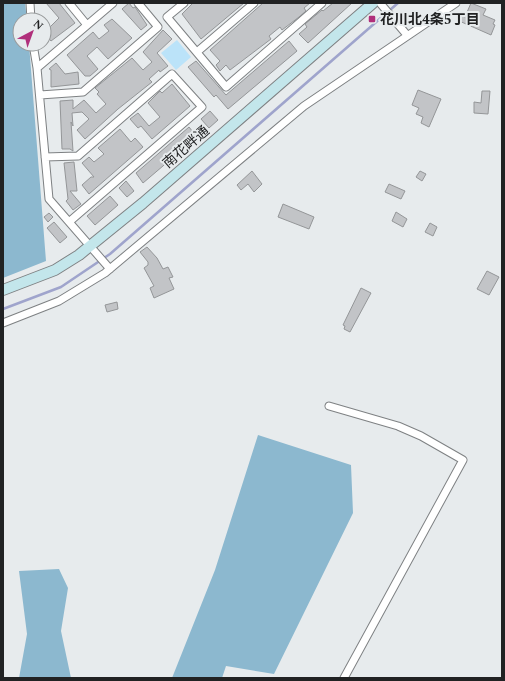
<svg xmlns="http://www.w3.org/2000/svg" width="505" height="681" font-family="Spectral,'Noto Sans JP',serif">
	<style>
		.green { fill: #bbe3f9 }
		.forest { fill: #8cb8cf }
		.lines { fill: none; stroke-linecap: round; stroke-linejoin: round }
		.stream { stroke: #9fa4cc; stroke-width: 2.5 }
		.building { fill: #c2c4c7; stroke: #949698 }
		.street-casing { stroke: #7e8183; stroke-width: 9 }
		.secondary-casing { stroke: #7e8183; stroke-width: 12 }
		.street { stroke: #fff; stroke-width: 7 }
		.secondary { stroke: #c3e6eb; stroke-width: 10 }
		.poi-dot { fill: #b02f7b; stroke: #e7ebed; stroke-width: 1.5 }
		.labels { text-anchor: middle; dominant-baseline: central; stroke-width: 4; stroke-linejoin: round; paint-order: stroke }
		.poi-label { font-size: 14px; font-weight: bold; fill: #212223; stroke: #e7ebed; text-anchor: start }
		.street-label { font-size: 14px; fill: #212223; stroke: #e7ebed }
	</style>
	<rect width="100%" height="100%" fill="#e7ebed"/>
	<!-- green -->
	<path class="green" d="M 177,40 L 191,57 L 176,70 L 161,53 Z"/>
	<!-- forest -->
	<path class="forest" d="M 3,3 L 25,3 L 27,20 L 20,20 L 20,44 L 29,44 L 46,261 L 3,278 Z
		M 258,435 L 351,465 L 353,513 L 274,674 L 226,666 L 222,678 L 172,678 L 215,570 Z
		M 59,569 L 68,588 L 61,631 L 71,678 L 19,678 L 27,634 L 19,571 Z"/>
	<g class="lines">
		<!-- stream -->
		<path class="stream" d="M 3,309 L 61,287 L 110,254 L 398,3"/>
	</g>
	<!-- building -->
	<path class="building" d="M 46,3 L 59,3 L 75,23 L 51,41 L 44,33 L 59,18 Z
		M 129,3 L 133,8 L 135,7 L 147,25 L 141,30 L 122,9 Z
		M 193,3 L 244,3 L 201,39 L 182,14 Z
		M 263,3 L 310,3 L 304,8 L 306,11 L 299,17 L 282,30 L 280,27 L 269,36 L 271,39 L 230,70 L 226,65 L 220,71 L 216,65 L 220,61 L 210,50 Z
		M 333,3 L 352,3 L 308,43 L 299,34 L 307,27 L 305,24 L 322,10 L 323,11 Z
		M 471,3 L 486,9 L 483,15 L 495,20 L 493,24 L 495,25 L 491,35 L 457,20 L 459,14 L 465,17 Z
		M 112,19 L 132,38 L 108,59 L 97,47 L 87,56 L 98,69 L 90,76 L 85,76 L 67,55 L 93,32 L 99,39 L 109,31 L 104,25 Z
		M 163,30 L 172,39 L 157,53 L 168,66 L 160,72 L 159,70 L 149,79 L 152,82 L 118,109 L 85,139 L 77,130 L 89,119 L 82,112 L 72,113 L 73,126 L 71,122 L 73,151 L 70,149 L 62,149 L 60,101 L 73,100 L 73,109 L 84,100 L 96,113 L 106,104 L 97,94 L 99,92 L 95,88 L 132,58 L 143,70 L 152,62 L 143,52 Z
		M 289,41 L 297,51 L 228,109 L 216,95 L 214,97 L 188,67 L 196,61 L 226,95 Z
		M 56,63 L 65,74 L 78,72 L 79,84 L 51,87 L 51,70 L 49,69 Z
		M 172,84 L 190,106 L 152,139 L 141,126 L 138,128 L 130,119 L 138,113 L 149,126 L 160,117 L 148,103 L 160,91 L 162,93 Z
		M 418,90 L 441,99 L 429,127 L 421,123 L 423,117 L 416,114 L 419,108 L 412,105 Z
		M 482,91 L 490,91 L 488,114 L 474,113 L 474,102 L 481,103 Z
		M 210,111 L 218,120 L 209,128 L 201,119 Z
		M 189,127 L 197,137 L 143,183 L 136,173 Z
		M 120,129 L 131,142 L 135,138 L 143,147 L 89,194 L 82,185 L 91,177 L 94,177 L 82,163 L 89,157 L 94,162 L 104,154 L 98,148 Z
		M 74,162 L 77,191 L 70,191 L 81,204 L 73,210 L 66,201 L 68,199 L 64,163 Z
		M 252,171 L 262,184 L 254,192 L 248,184 L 241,190 L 237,185 Z
		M 420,171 L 426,174 L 422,181 L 416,177 Z
		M 126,181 L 134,191 L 127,197 L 119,188 Z
		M 389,184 L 405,191 L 401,199 L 385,192 Z
		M 110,196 L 118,205 L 95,225 L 87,216 Z
		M 283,204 L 314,217 L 309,229 L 278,217 Z
		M 396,212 L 407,219 L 403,227 L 392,221 Z
		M 49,213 L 53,217 L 48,222 L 44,217 Z
		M 54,222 L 67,237 L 60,243 L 47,228 Z
		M 430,223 L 437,227 L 433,236 L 425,232 Z
		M 147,247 L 157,258 L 163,269 L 168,267 L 173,277 L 169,278 L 174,289 L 154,298 L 150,288 L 154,286 L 144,268 L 148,265 L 148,262 L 140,252 Z
		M 487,271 L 499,277 L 489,295 L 477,289 Z
		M 361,288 L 371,293 L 350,332 L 344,329 L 345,326 L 343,325 Z
		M 117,302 L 118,309 L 107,312 L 105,305 Z"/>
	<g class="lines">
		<!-- street casing -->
		<g class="street-casing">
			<path id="street" d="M 30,3 L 31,20
				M 69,3 L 87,25
				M 184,3 L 167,17 L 226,87 L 322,3
				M 380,3 L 407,35
				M 33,44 L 37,68
				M 197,52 L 254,3
				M 40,95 L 83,92 L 158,27 L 138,3
				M 45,157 L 78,156 L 172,74 L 202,107 L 69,222
				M 110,269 L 49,199 L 37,68 L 113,3
				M 3,323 L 59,301 L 105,273 L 304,106 L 456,3
				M 329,406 L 398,426 L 421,436 L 463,460 L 344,678"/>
		</g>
		<!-- secondary casing -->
		<g class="secondary-casing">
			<path id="secondary" d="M 3,290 L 55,270 L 79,255 L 143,203 L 373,3"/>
		</g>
		<!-- street -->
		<use href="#street" class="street"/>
		<!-- secondary -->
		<use href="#secondary" class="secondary"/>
	</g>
	<!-- markers -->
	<rect class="poi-dot" x="368" y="15" width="8" height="8" rx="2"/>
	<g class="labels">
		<!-- poi labels -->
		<g class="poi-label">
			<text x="380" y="19">花川北4条5丁目</text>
		</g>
		<!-- street labels -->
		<g class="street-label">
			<text transform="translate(186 147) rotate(-41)">南花畔通</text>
		</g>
	</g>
	<!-- border -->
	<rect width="505" height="681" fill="none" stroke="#212223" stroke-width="8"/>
	<!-- north arrow -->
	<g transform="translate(32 32) rotate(41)"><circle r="19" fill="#e7ebed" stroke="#989b9c"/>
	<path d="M0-3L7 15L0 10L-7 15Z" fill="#b02f7b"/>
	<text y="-6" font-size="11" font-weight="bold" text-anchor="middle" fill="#212223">N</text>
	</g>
</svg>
